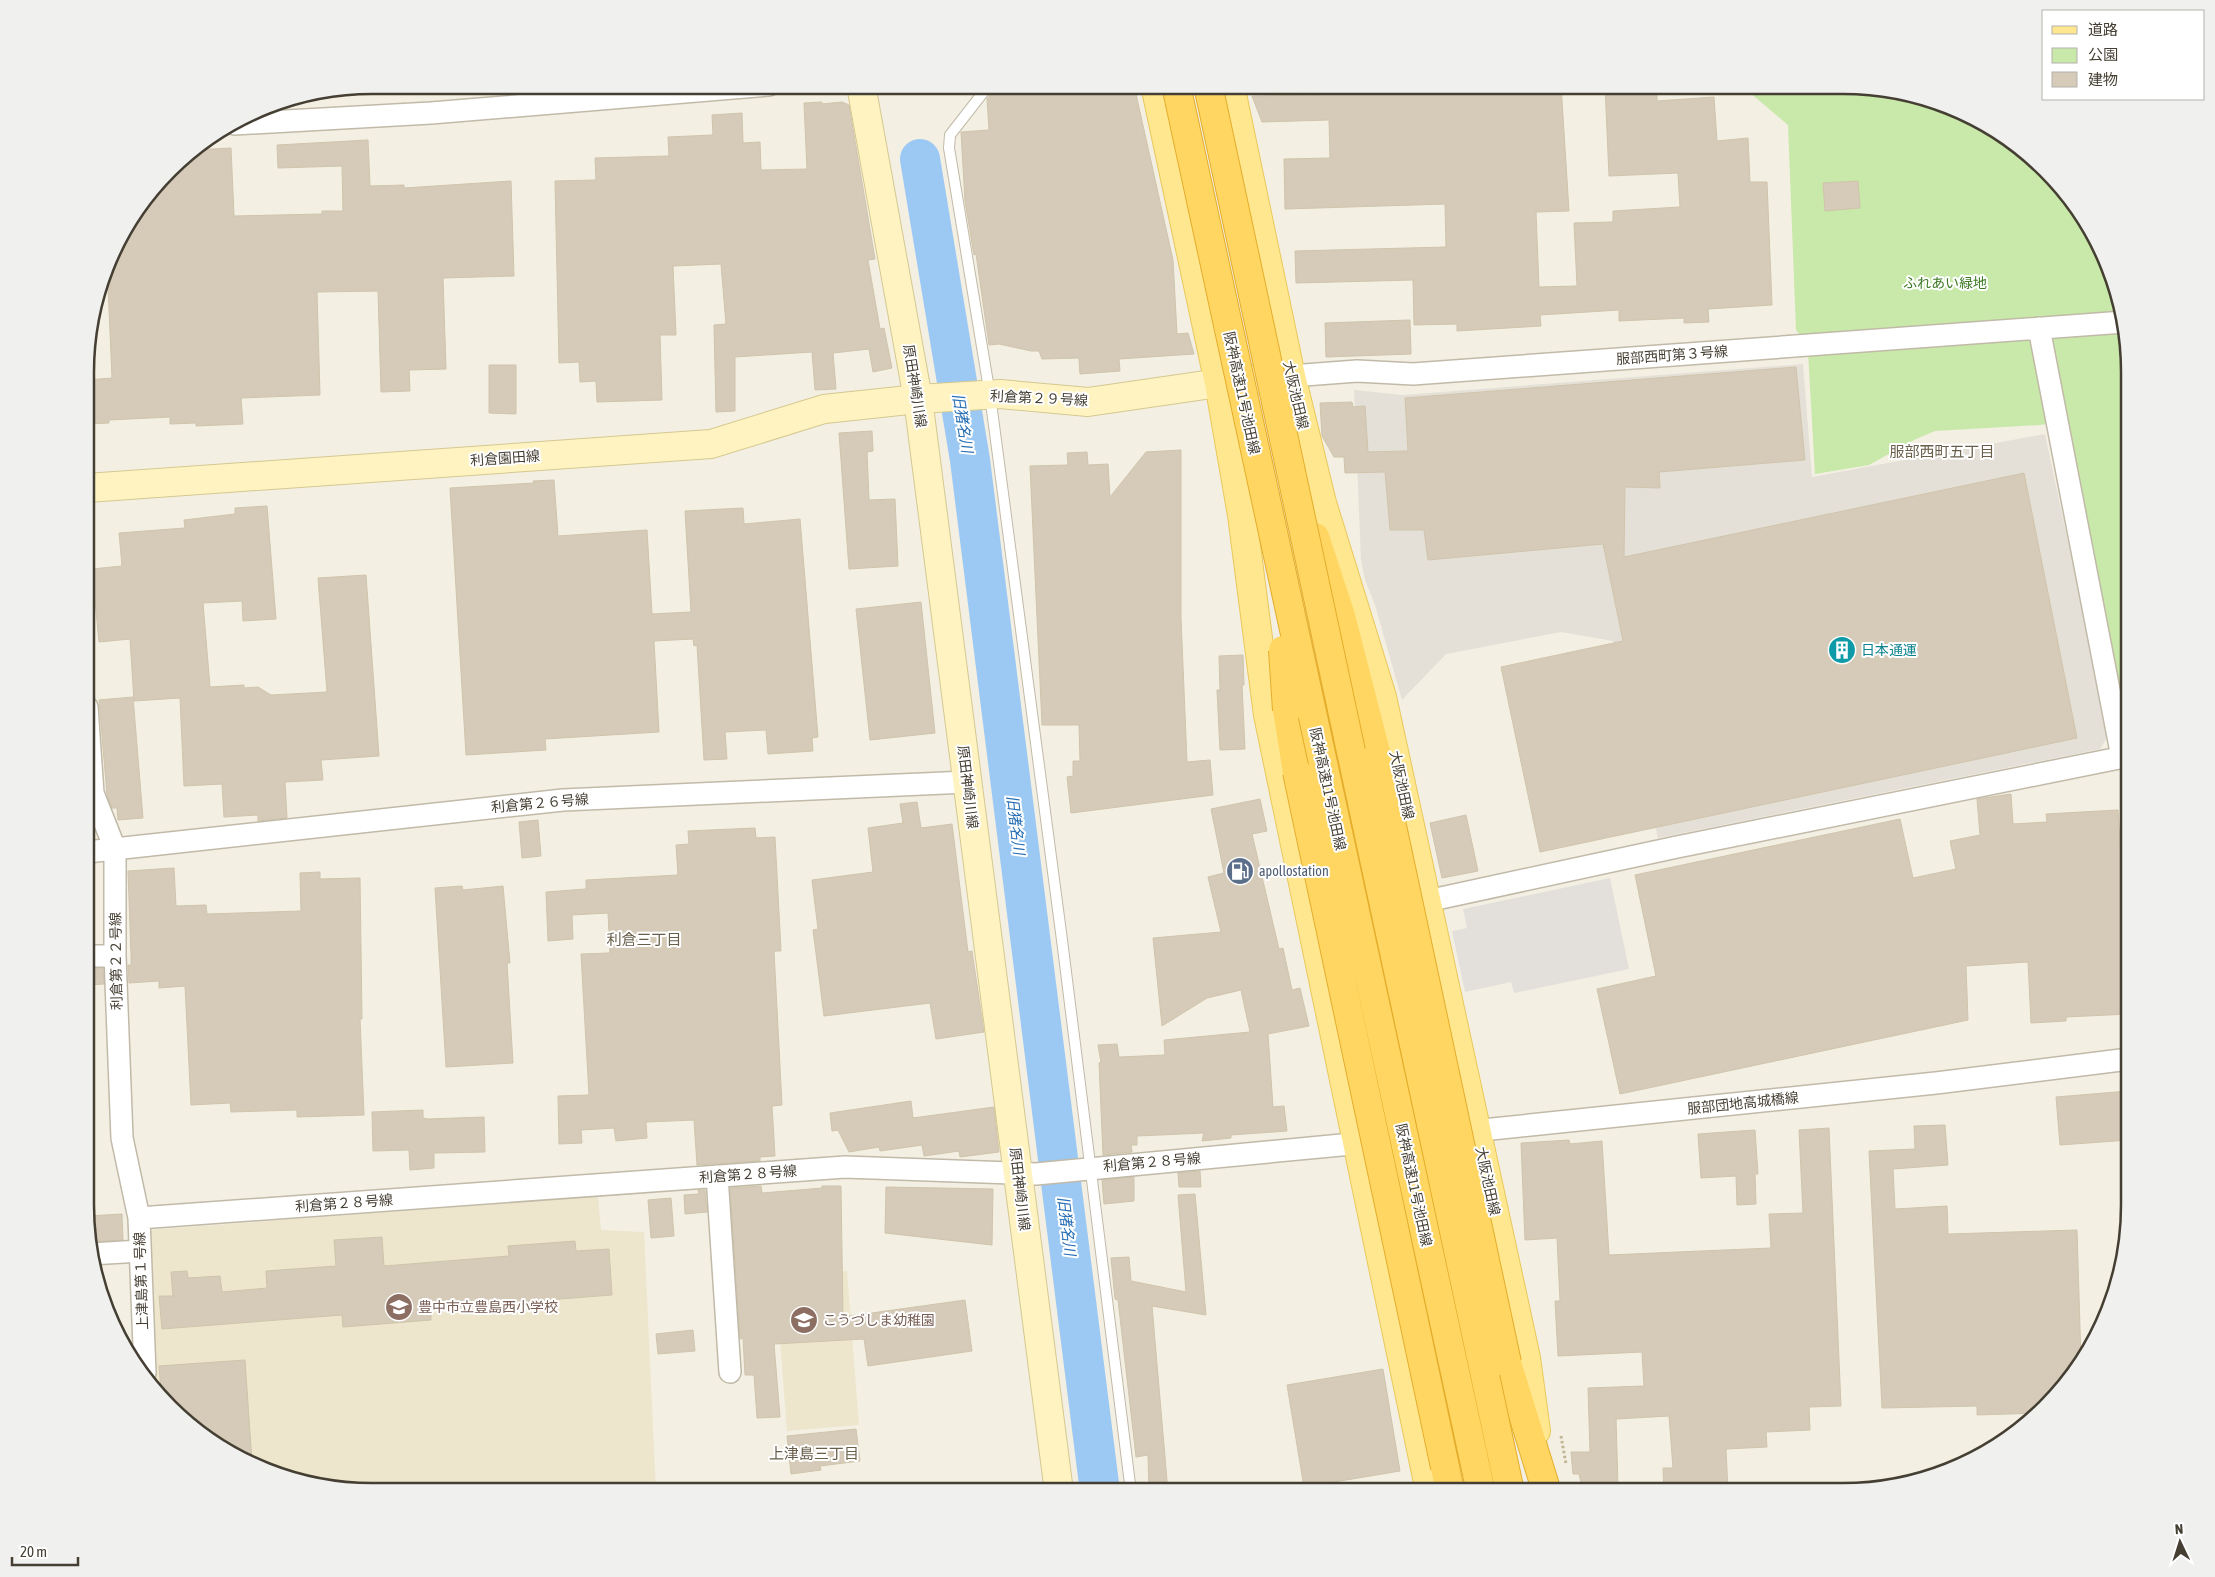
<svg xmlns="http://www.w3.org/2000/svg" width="2215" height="1577" font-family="'Asap Condensed','Noto Sans JP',sans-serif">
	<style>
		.industrial { fill: #e4e0d8 }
		.education { fill: #ede6cc }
		.green { fill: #c8e9a9 }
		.parking { fill: #e3e0dc }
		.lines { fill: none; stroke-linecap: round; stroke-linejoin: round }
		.river { stroke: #9cc9f3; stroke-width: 40 }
		.building { fill: #d5cbb8; stroke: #d0c4ab }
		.lane-casing { stroke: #c1baa8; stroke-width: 12 }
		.street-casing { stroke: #c1baa8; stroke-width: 24 }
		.secondary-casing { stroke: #d5c890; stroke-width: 30 }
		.primary-casing { stroke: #e9c85b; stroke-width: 30 }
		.highway-casing { stroke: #e4ad2b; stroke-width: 30 }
		.path { stroke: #c1b596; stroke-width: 3; stroke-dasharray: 2.5 2.5; stroke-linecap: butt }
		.lane { stroke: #fff; stroke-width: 10 }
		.street { stroke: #fff; stroke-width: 21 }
		.secondary { stroke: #fff4c1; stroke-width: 28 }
		.primary { stroke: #ffe790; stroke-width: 28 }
		.highway { stroke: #ffd662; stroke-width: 28 }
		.highway-bridge-casing { stroke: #e4ad2b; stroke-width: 30; stroke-linecap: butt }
		.highway-bridge { stroke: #ffd662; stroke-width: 28 }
		.labels { text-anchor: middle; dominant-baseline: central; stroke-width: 4; stroke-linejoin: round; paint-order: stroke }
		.park-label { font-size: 14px; fill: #3e7924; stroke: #fff }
		.street-label { font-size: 14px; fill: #453f33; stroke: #fff }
		.culture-label { font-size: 14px; fill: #0d838f; stroke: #fff; text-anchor: start }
		.service-label { font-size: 14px; fill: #4e5e75; stroke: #fff; text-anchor: start }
		.education-label { font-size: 14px; fill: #785e54; stroke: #fff; text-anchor: start }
		.water-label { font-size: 15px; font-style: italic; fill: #286fb5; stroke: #fff }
		.neighbourhood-label { font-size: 15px; fill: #685e4a; stroke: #fff }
		.rim { fill: none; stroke: #453f33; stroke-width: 2.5 }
	</style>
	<rect width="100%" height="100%" fill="#f3efe3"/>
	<!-- industrial -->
	<path class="industrial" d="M 1803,364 L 1812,477 L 2045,434 L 2109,734 L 2100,749 L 1658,838 L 1613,641 L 1561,632 L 1446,654 L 1402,700 L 1375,605 L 1365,580 L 1361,560 L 1354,390 L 1403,395 Z"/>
	<!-- education -->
	<path class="education" d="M 598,1196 L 601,1230 L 644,1232 L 656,1492 L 353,1491 L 279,1477 L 197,1433 L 153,1382 L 149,1230 Z
		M 847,1271 L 859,1425 L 787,1431 L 775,1277 Z"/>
	<!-- green -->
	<path class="green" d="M 1742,86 L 1862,86 L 1936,100 L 2018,144 L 2092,229 L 2120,297 L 2129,353 L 2129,731 L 2067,421 L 2040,425 L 1935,431 L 1916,439 L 1869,465 L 1815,474 L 1807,335 L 1800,335 L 1796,330 L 1788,125 Z"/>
	<!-- parking -->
	<path class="parking" d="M 1610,878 L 1629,969 L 1514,993 L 1511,982 L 1465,992 L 1452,931 L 1467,928 L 1463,909 Z"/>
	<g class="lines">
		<!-- river -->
		<path class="river" d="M 920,159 L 970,460 L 1100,1492"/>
	</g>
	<!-- building -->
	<path class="building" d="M 1025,85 L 1052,85 L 1053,93 L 1101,91 L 1101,85 L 1134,85 L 1173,260 L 1177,334 L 1188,333 L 1194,354 L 1119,359 L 1120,371 L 1080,374 L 1079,358 L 1042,359 L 1039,351 L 1031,351 L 999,344 L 989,345 L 976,254 L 974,255 L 965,201 L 961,132 L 989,130 L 987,99 L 994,90 L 1025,88 Z
		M 1359,85 L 1561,85 L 1569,211 L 1536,212 L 1539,287 L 1577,286 L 1574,223 L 1613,222 L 1613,211 L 1680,207 L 1678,173 L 1609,176 L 1605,86 L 1657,86 L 1657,101 L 1714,97 L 1717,141 L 1748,138 L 1750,182 L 1767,182 L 1772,305 L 1708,309 L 1709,322 L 1684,323 L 1684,318 L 1619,321 L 1619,310 L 1540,315 L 1541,326 L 1457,331 L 1457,324 L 1414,325 L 1413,280 L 1296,283 L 1295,251 L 1446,247 L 1445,204 L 1285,209 L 1284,159 L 1330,158 L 1329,120 L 1262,122 L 1252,96 L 1322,95 L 1322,87 Z
		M 822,102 L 822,104 L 842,102 L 849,105 L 875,259 L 868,260 L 880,329 L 884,328 L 892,368 L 873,372 L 869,349 L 833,353 L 836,389 L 815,390 L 812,352 L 735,357 L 735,411 L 716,412 L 714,325 L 726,324 L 721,264 L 673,266 L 676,335 L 660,335 L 662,400 L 597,402 L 596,381 L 580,382 L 579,362 L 559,363 L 555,181 L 596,180 L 595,158 L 669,156 L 668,137 L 713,135 L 712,115 L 742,113 L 743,143 L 760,142 L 761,170 L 807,169 L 804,103 Z
		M 368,140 L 370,186 L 404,185 L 404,188 L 511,181 L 514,276 L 443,278 L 446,369 L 409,370 L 410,391 L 381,392 L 378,291 L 317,292 L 320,395 L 241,398 L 243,424 L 196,426 L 196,423 L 170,424 L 170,417 L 109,420 L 109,423 L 87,424 L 87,380 L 112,378 L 108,286 L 110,286 L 109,263 L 115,245 L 182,156 L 193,150 L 231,148 L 234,216 L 322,214 L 322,211 L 343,211 L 342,166 L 278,168 L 277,145 Z
		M 1858,181 L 1860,208 L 1825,211 L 1823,183 Z
		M 1410,320 L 1411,354 L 1326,357 L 1325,323 Z
		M 489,365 L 516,365 L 516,414 L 489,413 Z
		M 1796,367 L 1805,460 L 1659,472 L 1660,488 L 1625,487 L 1624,557 L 2024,473 L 2077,738 L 1540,852 L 1501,667 L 1623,641 L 1603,544 L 1428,560 L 1424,530 L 1390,530 L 1385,472 L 1345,473 L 1344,457 L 1334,457 L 1322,436 L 1320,403 L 1352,402 L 1353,407 L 1365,406 L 1368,452 L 1408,451 L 1405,398 Z
		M 872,431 L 873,451 L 867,452 L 869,500 L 895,499 L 898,566 L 849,569 L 839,433 Z
		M 1181,450 L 1181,618 L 1187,762 L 1210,760 L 1213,795 L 1071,813 L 1067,777 L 1073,776 L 1073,761 L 1080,761 L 1079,725 L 1042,725 L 1030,466 L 1068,465 L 1067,453 L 1087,452 L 1088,465 L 1108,464 L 1110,497 L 1146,452 Z
		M 554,480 L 558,536 L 647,530 L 652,614 L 691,612 L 685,511 L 743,508 L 744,524 L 800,519 L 818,737 L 812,738 L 813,751 L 768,754 L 766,730 L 725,732 L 727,759 L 704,760 L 697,645 L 694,646 L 693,639 L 654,641 L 659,732 L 545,739 L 546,750 L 466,755 L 450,488 L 534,483 L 533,481 Z
		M 267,506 L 276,619 L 243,621 L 242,601 L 203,603 L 210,687 L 244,685 L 244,688 L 258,687 L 271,695 L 327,692 L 318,578 L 366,575 L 379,756 L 321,760 L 323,780 L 285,782 L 287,818 L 258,821 L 258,815 L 224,817 L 222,784 L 184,786 L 180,698 L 134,701 L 130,639 L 99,642 L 92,569 L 122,566 L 119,533 L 185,528 L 184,520 L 235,514 L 235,508 Z
		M 921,602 L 935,733 L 870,740 L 856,609 Z
		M 1243,655 L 1244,685 L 1242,685 L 1245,749 L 1220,750 L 1217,690 L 1220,690 L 1219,656 Z
		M 133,697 L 143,818 L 118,820 L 117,808 L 112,808 L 107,795 L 99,700 Z
		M 2011,794 L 2013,824 L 2047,822 L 2046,814 L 2118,810 L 2121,860 L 2129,859 L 2129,1014 L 2066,1017 L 2066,1021 L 2031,1023 L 2028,962 L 1966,966 L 1968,1020 L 1620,1094 L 1597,989 L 1656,976 L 1635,875 L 1900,819 L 1913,878 L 1956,869 L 1950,841 L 1980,835 L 1977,799 Z
		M 1260,799 L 1267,831 L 1252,834 L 1279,949 L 1283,948 L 1292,990 L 1300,988 L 1309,1026 L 1268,1034 L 1273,1107 L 1284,1106 L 1287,1131 L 1231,1135 L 1231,1138 L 1202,1141 L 1204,1133 L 1137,1136 L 1137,1145 L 1131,1145 L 1132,1152 L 1103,1155 L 1099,1063 L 1101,1062 L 1098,1045 L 1117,1044 L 1119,1057 L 1165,1055 L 1164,1040 L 1250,1032 L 1241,990 L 1207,998 L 1162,1026 L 1153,938 L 1221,932 L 1208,877 L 1224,873 L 1211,809 Z
		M 917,802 L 921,828 L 952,824 L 968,952 L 972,951 L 984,1032 L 936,1039 L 930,1003 L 824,1016 L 813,930 L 818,929 L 812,880 L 873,872 L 868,828 L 903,823 L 900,804 Z
		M 1466,815 L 1478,871 L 1442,878 L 1430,823 Z
		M 538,820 L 541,856 L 522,858 L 519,822 Z
		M 755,828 L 756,838 L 775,837 L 781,951 L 774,951 L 782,1105 L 772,1106 L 775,1156 L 760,1157 L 760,1161 L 697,1165 L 694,1120 L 646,1122 L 647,1138 L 616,1141 L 614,1128 L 581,1130 L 582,1143 L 559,1144 L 558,1096 L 589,1095 L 581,954 L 610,953 L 608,913 L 572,915 L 573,939 L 548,941 L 546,892 L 586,889 L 586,880 L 678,875 L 676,845 L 689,844 L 688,831 Z
		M 174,868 L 176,906 L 206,905 L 207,914 L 301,911 L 300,873 L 320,872 L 320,879 L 360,878 L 362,1019 L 360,1019 L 364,1115 L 297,1117 L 297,1110 L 231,1112 L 230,1103 L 191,1105 L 185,986 L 159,988 L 159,981 L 129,983 L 128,965 L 131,965 L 131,955 L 128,871 Z
		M 462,886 L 463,890 L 503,886 L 510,963 L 507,963 L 513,1063 L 446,1067 L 435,888 Z
		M 87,968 L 103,968 L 104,984 L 87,985 Z
		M 2129,1091 L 2129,1140 L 2060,1145 L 2056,1097 Z
		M 911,1101 L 913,1118 L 994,1107 L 999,1152 L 960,1157 L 959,1151 L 924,1156 L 922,1145 L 880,1151 L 879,1147 L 849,1152 L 838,1130 L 832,1131 L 830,1113 Z
		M 423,1110 L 423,1118 L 428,1119 L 484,1117 L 485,1152 L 434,1153 L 434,1168 L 410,1170 L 409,1150 L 373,1151 L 372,1112 Z
		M 1945,1125 L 1948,1165 L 1893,1169 L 1895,1209 L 1947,1206 L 1948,1234 L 2077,1230 L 2081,1361 L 2071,1380 L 2040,1413 L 1977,1415 L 1977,1406 L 1882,1408 L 1869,1151 L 1915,1149 L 1914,1126 Z
		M 1829,1128 L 1841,1406 L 1809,1407 L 1810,1430 L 1766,1432 L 1767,1447 L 1726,1449 L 1728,1492 L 1664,1492 L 1663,1468 L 1673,1468 L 1669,1416 L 1616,1419 L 1618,1487 L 1583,1492 L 1579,1474 L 1573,1474 L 1571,1452 L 1590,1452 L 1588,1388 L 1644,1386 L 1642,1352 L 1558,1356 L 1555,1301 L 1560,1301 L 1557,1238 L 1525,1240 L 1521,1143 L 1569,1140 L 1570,1144 L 1602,1141 L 1609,1255 L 1771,1248 L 1769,1214 L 1803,1213 L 1799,1130 Z
		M 1755,1130 L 1758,1174 L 1755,1174 L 1756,1204 L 1737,1205 L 1736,1176 L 1701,1178 L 1698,1134 Z
		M 1200,1171 L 1201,1187 L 1179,1187 L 1178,1173 Z
		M 1134,1177 L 1134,1201 L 1104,1204 L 1102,1180 Z
		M 761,1186 L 762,1193 L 822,1188 L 822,1186 L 841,1186 L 843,1317 L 965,1300 L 972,1351 L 868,1366 L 864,1339 L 774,1344 L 780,1417 L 757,1418 L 754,1375 L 745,1375 L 743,1338 L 740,1339 L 730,1188 Z
		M 886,1187 L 993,1189 L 992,1245 L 885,1233 Z
		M 698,1190 L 705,1190 L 707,1212 L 685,1214 L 684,1195 L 699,1194 Z
		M 1195,1194 L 1206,1315 L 1152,1306 L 1168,1492 L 1149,1492 L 1148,1455 L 1136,1457 L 1118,1300 L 1115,1299 L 1111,1258 L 1129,1257 L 1131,1281 L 1186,1292 L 1178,1195 Z
		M 671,1198 L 674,1236 L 651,1238 L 648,1200 Z
		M 122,1214 L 123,1240 L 87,1242 L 87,1216 Z
		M 382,1237 L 384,1266 L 509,1256 L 508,1246 L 575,1241 L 576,1251 L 609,1249 L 612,1295 L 431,1309 L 431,1320 L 343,1327 L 342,1315 L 162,1329 L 159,1296 L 173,1296 L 171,1272 L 187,1271 L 188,1278 L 220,1276 L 222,1292 L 267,1288 L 266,1271 L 336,1266 L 334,1240 Z
		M 693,1330 L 695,1351 L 658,1354 L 656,1334 Z
		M 245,1360 L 252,1462 L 197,1433 L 161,1391 L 159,1366 Z
		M 1383,1369 L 1400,1471 L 1304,1487 L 1287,1385 Z
		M 856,1429 L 860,1461 L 820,1466 L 821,1470 L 791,1474 L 787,1436 Z"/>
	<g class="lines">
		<!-- lane casing -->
		<g class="lane-casing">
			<path id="lane" d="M 989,85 L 950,135 L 949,148 L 990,395 L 1062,940 L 1131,1492"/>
		</g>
		<!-- street casing -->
		<g class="street-casing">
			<path id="street" d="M 234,124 L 431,113 L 769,85
				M 2039,328 L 2122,757
				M 1291,376 L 1357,371 L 1413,374 L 2124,322
				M 87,707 L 93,793 L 115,849 L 115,956 L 122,1138 L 139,1218 L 145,1373
				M 87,852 L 563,800 L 967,782
				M 1427,901 L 1677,847 L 2129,756
				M 87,956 L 115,956
				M 1463,1132 L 1936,1083 L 2129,1059
				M 717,1176 L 730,1372
				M 139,1218 L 845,1167 L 1036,1174 L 1373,1142
				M 91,1254 L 140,1251"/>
		</g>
		<!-- secondary casing -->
		<g class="secondary-casing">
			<path id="secondary" d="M 861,85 L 918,399 L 1059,1492
				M 87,488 L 711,444 L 824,409 L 918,399 L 1000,394 L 1088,402 L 1219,383 L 1291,376"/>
		</g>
		<!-- primary casing -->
		<g class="primary-casing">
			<path id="primary" d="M 1155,85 L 1219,383 L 1242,515 L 1268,715 L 1430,1492
				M 1230,85 L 1291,376 L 1322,503 L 1382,697 L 1526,1358 L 1536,1431"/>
		</g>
		<!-- highway casing -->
		<g class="highway-casing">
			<path id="highway" d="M 1315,537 L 1341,616 L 1377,756
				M 1287,710 L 1297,772
				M 1507,1363 L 1545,1486
				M 1445,1467 L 1450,1492"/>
		</g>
		<!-- path -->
		<path class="path" d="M 1561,1436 L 1566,1464"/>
		<!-- lane -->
		<use href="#lane" class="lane"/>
		<!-- street -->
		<use href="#street" class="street"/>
		<!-- secondary -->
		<use href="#secondary" class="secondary"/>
		<!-- primary -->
		<use href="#primary" class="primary"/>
		<!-- highway -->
		<use href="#highway" class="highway"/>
		<!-- highway-bridge casing -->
		<g class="highway-bridge-casing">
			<path id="highway-bridge" d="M 1176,85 L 1481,1492
				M 1208,85 L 1510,1492
				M 1283,650 L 1287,710
				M 1377,756 L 1507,1363
				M 1297,772 L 1445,1467"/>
		</g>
		<!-- highway-bridge -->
		<use href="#highway-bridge" class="highway-bridge"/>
	</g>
	<!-- icons -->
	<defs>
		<g id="building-disc" transform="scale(1.4375)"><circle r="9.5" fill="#0f9aa8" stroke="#fff"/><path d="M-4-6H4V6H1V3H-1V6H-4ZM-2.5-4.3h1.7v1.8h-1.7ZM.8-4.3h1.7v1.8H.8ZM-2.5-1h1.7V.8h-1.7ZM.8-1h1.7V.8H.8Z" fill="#fff"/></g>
		<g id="fuel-disc" transform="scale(1.4375)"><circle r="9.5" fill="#5c6f8a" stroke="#fff"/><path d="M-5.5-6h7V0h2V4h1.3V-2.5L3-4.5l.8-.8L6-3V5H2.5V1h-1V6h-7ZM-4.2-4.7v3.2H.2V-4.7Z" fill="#fff"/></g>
		<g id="school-disc" transform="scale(1.4375)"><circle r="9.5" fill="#8d6e63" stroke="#fff"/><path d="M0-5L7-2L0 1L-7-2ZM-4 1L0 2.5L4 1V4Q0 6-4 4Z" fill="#fff"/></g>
	</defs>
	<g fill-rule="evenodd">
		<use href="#building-disc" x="1842" y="650"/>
		<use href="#fuel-disc" x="1240" y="871"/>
		<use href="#school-disc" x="399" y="1307"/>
		<use href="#school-disc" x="804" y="1320"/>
	</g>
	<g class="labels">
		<!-- park labels -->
		<g class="park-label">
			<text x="1945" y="283">ふれあい緑地</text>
		</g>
		<!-- street labels -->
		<g class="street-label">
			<text transform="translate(1672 355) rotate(-4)">服部西町第３号線</text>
			<text transform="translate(915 386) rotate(81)">原田神崎川線</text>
			<text transform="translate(1242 393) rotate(78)">阪神高速11号池田線</text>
			<text transform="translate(1296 395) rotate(77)">大阪池田線</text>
			<text transform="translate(1039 398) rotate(3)">利倉第２９号線</text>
			<text transform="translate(505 458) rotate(-4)">利倉園田線</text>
			<text transform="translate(1402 785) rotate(78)">大阪池田線</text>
			<text transform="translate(968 787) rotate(83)">原田神崎川線</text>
			<text transform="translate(1328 789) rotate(78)">阪神高速11号池田線</text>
			<text transform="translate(540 803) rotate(-5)">利倉第２６号線</text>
			<text transform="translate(116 961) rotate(-91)">利倉第２２号線</text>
			<text transform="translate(1743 1103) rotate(-6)">服部団地高城橋線</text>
			<text transform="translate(1152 1162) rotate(-5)">利倉第２８号線</text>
			<text transform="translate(748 1174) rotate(-4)">利倉第２８号線</text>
			<text transform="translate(1488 1181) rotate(78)">大阪池田線</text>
			<text transform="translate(1414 1185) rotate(78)">阪神高速11号池田線</text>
			<text transform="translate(1020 1189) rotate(83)">原田神崎川線</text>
			<text transform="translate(344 1203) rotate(-4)">利倉第２８号線</text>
			<text transform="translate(141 1281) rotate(-92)">上津島第１号線</text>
		</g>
		<!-- culture labels -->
		<g class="culture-label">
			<text x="1861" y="650">日本通運</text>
		</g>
		<!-- service labels -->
		<g class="service-label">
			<text x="1259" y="871">apollostation</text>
		</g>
		<!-- education labels -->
		<g class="education-label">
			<text x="418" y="1307">豊中市立豊島西小学校</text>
			<text x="823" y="1320">こうづしま幼稚園</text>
		</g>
		<!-- water labels -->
		<g class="water-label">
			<text transform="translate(963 423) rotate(81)">旧猪名川</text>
			<text transform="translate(1016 825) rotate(83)">旧猪名川</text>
			<text transform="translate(1067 1226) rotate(83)">旧猪名川</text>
		</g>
		<!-- neighbourhood labels -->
		<g class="neighbourhood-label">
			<text x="1942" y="451">服部西町五丁目</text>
			<text x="644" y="939">利倉三丁目</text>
			<text x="814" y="1453">上津島三丁目</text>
		</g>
	</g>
	<!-- crop -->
	<path d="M0 0H2215V1577H0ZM372 94H1843A278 278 0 0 1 2121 372V1205A278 278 0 0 1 1843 1483H372A278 278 0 0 1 94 1205V372A278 278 0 0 1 372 94Z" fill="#f0f0ef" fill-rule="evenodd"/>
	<path class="rim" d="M372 94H1843A278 278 0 0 1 2121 372V1205A278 278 0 0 1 1843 1483H372A278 278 0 0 1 94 1205V372A278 278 0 0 1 372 94Z"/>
	<!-- legend -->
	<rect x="2042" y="10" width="162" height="90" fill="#ffffff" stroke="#b5b2ad"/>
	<rect x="2052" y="26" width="25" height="8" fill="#ffe790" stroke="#b5b2ad"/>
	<text x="2088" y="35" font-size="15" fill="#453f33">道路</text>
	<rect x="2052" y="48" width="25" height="15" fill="#c8e9a9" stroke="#b5b2ad"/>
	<text x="2088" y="60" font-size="15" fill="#453f33">公園</text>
	<rect x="2052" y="72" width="25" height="15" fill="#d5cbb8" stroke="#b5b2ad"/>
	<text x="2088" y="85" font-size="15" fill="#453f33">建物</text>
	<!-- north arrow -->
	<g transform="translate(2180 1542) rotate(356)" stroke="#ffffff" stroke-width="4" paint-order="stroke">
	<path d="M0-4L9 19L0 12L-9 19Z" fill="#453f33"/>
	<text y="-8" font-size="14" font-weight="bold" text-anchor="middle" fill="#453f33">N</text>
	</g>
	<!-- scale -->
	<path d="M12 1557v8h66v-8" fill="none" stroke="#453f33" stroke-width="2.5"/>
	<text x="20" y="1557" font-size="15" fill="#453f33" stroke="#ffffff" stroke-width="4" paint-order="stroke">20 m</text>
</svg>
